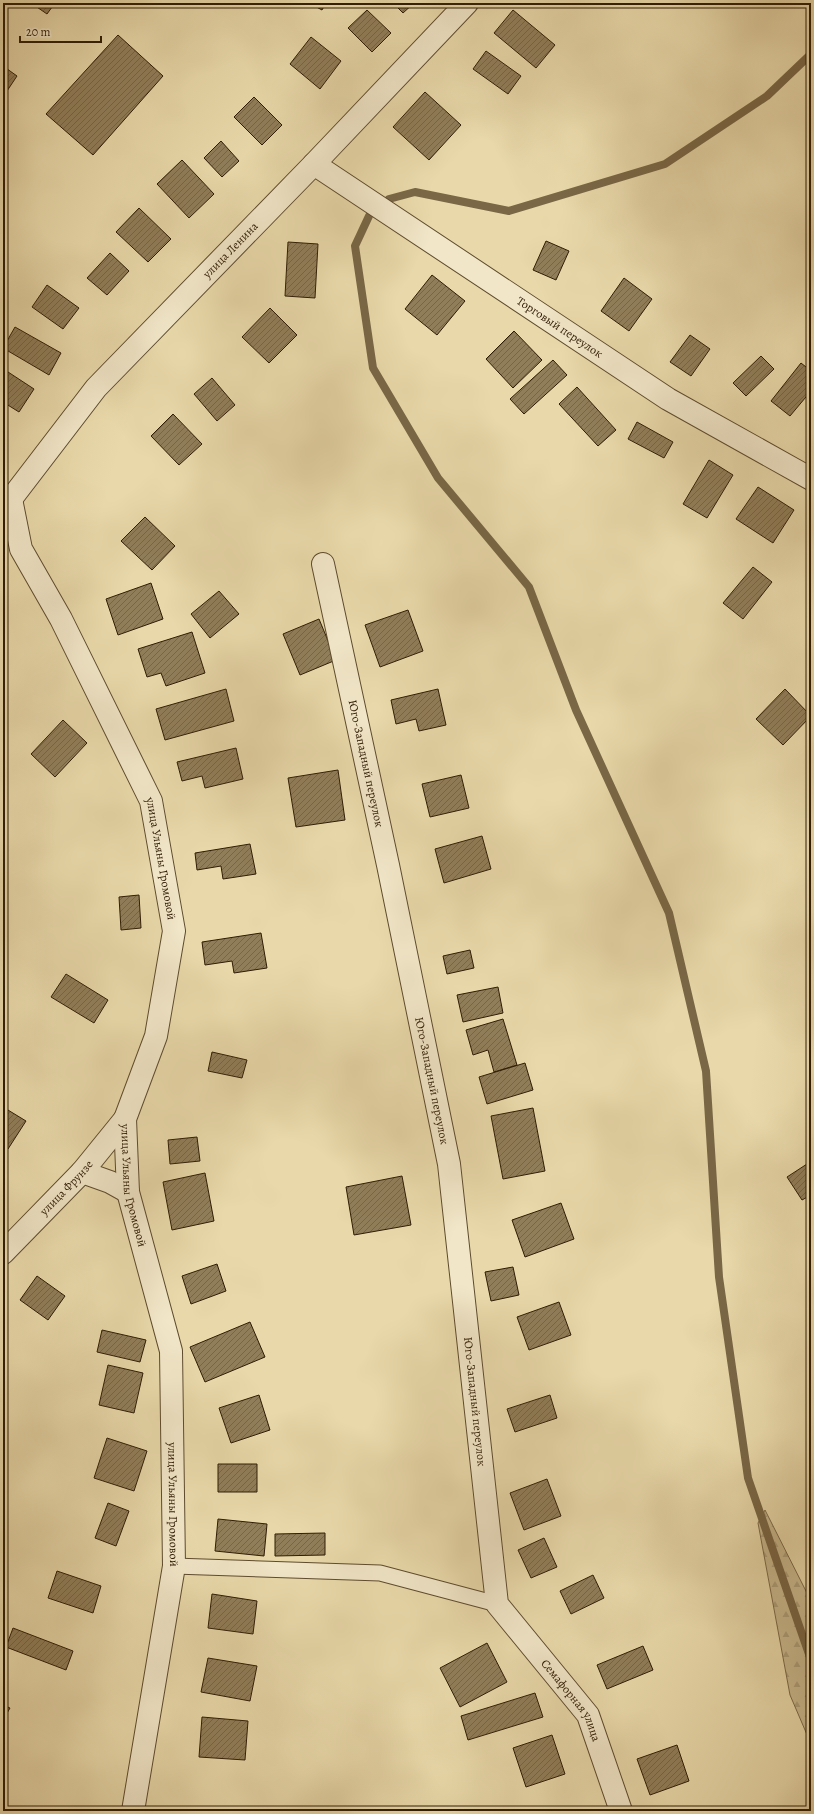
<svg xmlns="http://www.w3.org/2000/svg" width="814" height="1814" font-family="Alegreya,serif">
	<style>
		.forest { fill: url(#forest-firs); stroke: #7c6a49 }
		.lines { fill: none; stroke-linecap: round; stroke-linejoin: round }
		.stream { stroke: #796746; stroke-width: 8 }
		.building { fill: url(#building-hatch); stroke: #2f1c04 }
		.lane-casing { stroke: #5e4b2e; stroke-width: 17 }
		.street-casing { stroke: #5e4b2e; stroke-width: 24 }
		.lane { stroke: #f1e6c8; stroke-width: 15 }
		.street { stroke: #f1e6c8; stroke-width: 22 }
		.labels { text-anchor: middle; dominant-baseline: central; stroke-width: 3.5; stroke-linejoin: round; paint-order: stroke }
		.street-label { font-size: 12px; fill: #2f1c04; stroke: #f1e6c8 }
	</style>
	<defs>
		<pattern id="forest-firs" width="22" height="20" patternUnits="userSpaceOnUse"><rect width="22" height="20" fill="#c9b98e"/><path d="M5 1l3.5 6h-7zM16 11l3.5 6h-7z" fill="#ad9e79"/></pattern>
		<pattern id="building-hatch" width="6" height="6" patternUnits="userSpaceOnUse"><rect width="6" height="6" fill="#907e5a"/><path d="M-1 1l2-2M0 6l6-6M5 7l2-2" fill="none" stroke="#766648"/></pattern>
	</defs>
	<rect width="100%" height="100%" fill="#e9d9aa"/>
	<filter id="stains"><feTurbulence type="fractalNoise" baseFrequency=".005" numOctaves="4"/><feColorMatrix values="0 0 0 0 .2 0 0 0 0 .09 0 0 0 0 .02 0 0 0 .5 -.17"/></filter>
	<radialGradient id="worn" r=".72"><stop offset=".6" stop-color="#630" stop-opacity="0"/><stop offset="1" stop-color="#630" stop-opacity=".3"/></radialGradient>
	<!-- forest -->
	<path class="forest" d="M 765,1510 L 811,1601 L 811,1744 L 790,1695 L 758,1523 Z"/>
	<g class="lines">
		<!-- stream -->
		<path class="stream" d="M 389,199 L 415,192 L 509,211 L 665,164 L 767,96 L 811,54
			M 369,216 L 355,246 L 373,368 L 438,478 L 529,587 L 576,710 L 669,913 L 706,1071 L 719,1277 L 748,1478 L 811,1660"/>
	</g>
	<!-- building -->
	<path class="building" d="M 31,3 L 55,3 L 47,14 Z
		M 309,3 L 326,3 L 322,10 Z
		M 393,3 L 414,3 L 403,13 Z
		M 367,10 L 391,33 L 372,52 L 348,28 Z
		M 513,10 L 555,45 L 536,68 L 494,33 Z
		M 118,35 L 163,76 L 93,155 L 46,114 Z
		M 311,37 L 341,61 L 320,89 L 290,64 Z
		M 486,51 L 521,76 L 508,94 L 473,69 Z
		M 3,66 L 17,76 L 3,97 Z
		M 425,92 L 461,125 L 429,160 L 393,127 Z
		M 254,97 L 282,125 L 262,145 L 234,117 Z
		M 221,141 L 239,161 L 222,177 L 204,158 Z
		M 182,160 L 214,194 L 189,218 L 157,184 Z
		M 139,208 L 171,239 L 148,262 L 116,232 Z
		M 546,241 L 569,251 L 556,280 L 533,270 Z
		M 288,242 L 318,244 L 315,298 L 285,296 Z
		M 110,253 L 129,271 L 107,295 L 87,278 Z
		M 432,275 L 465,301 L 437,335 L 405,309 Z
		M 624,278 L 652,299 L 629,331 L 601,311 Z
		M 47,285 L 79,308 L 63,329 L 32,307 Z
		M 270,308 L 297,335 L 269,363 L 242,337 Z
		M 15,327 L 61,353 L 49,375 L 3,348 Z
		M 514,331 L 542,360 L 513,388 L 486,359 Z
		M 690,335 L 710,349 L 691,376 L 670,362 Z
		M 761,356 L 774,369 L 746,396 L 733,383 Z
		M 553,360 L 567,375 L 524,414 L 510,399 Z
		M 801,363 L 811,371 L 811,391 L 790,416 L 771,401 Z
		M 5,370 L 34,389 L 19,412 L 3,402 L 3,372 Z
		M 212,378 L 235,405 L 217,421 L 194,394 Z
		M 577,387 L 616,430 L 598,446 L 559,404 Z
		M 173,414 L 202,444 L 179,465 L 151,436 Z
		M 637,422 L 673,442 L 664,458 L 628,439 Z
		M 709,460 L 733,475 L 707,518 L 683,504 Z
		M 758,487 L 794,510 L 773,543 L 736,519 Z
		M 145,517 L 175,546 L 152,570 L 121,541 Z
		M 753,567 L 772,582 L 743,619 L 723,603 Z
		M 151,583 L 163,619 L 118,635 L 106,599 Z
		M 219,591 L 239,614 L 210,638 L 191,614 Z
		M 408,610 L 423,651 L 380,667 L 365,625 Z
		M 319,619 L 336,660 L 300,675 L 283,634 Z
		M 192,632 L 205,673 L 166,686 L 161,673 L 147,677 L 138,649 Z
		M 226,689 L 234,721 L 165,740 L 156,709 Z
		M 438,689 L 446,725 L 419,731 L 416,719 L 396,724 L 391,700 Z
		M 785,689 L 811,716 L 783,745 L 756,719 Z
		M 63,720 L 87,743 L 55,777 L 31,754 Z
		M 236,748 L 243,779 L 205,788 L 202,776 L 182,781 L 177,762 Z
		M 338,770 L 345,820 L 296,827 L 288,778 Z
		M 461,775 L 469,808 L 430,817 L 422,784 Z
		M 482,836 L 491,869 L 444,883 L 435,849 Z
		M 250,844 L 256,874 L 223,879 L 221,866 L 197,870 L 195,853 Z
		M 139,895 L 141,928 L 121,930 L 119,897 Z
		M 261,933 L 267,968 L 234,973 L 232,961 L 205,965 L 202,942 Z
		M 470,950 L 474,968 L 447,974 L 443,956 Z
		M 66,974 L 108,1000 L 94,1023 L 51,997 Z
		M 498,987 L 503,1013 L 463,1022 L 457,995 Z
		M 503,1019 L 517,1065 L 494,1072 L 488,1050 L 473,1055 L 466,1030 Z
		M 212,1052 L 247,1060 L 242,1078 L 208,1071 Z
		M 525,1063 L 533,1090 L 487,1104 L 479,1077 Z
		M 3,1107 L 26,1121 L 8,1149 L 3,1146 Z
		M 533,1108 L 545,1171 L 503,1179 L 491,1116 Z
		M 197,1137 L 200,1161 L 170,1164 L 168,1140 Z
		M 807,1164 L 811,1170 L 811,1195 L 802,1200 L 787,1177 Z
		M 205,1173 L 214,1221 L 172,1230 L 163,1182 Z
		M 402,1176 L 411,1225 L 354,1235 L 346,1187 Z
		M 561,1203 L 574,1239 L 525,1257 L 512,1220 Z
		M 217,1264 L 226,1291 L 191,1304 L 182,1276 Z
		M 513,1267 L 519,1295 L 491,1301 L 485,1272 Z
		M 37,1276 L 65,1296 L 48,1320 L 20,1300 Z
		M 559,1302 L 571,1335 L 529,1350 L 517,1317 Z
		M 250,1322 L 265,1357 L 205,1382 L 190,1347 Z
		M 102,1330 L 146,1340 L 140,1362 L 97,1352 Z
		M 108,1365 L 143,1373 L 134,1413 L 99,1405 Z
		M 259,1395 L 270,1430 L 231,1443 L 219,1408 Z
		M 550,1395 L 557,1418 L 515,1432 L 507,1409 Z
		M 107,1438 L 147,1451 L 134,1491 L 94,1478 Z
		M 218,1464 L 257,1464 L 257,1492 L 218,1492 Z
		M 547,1479 L 561,1516 L 524,1530 L 510,1493 Z
		M 108,1503 L 129,1511 L 116,1546 L 95,1538 Z
		M 218,1519 L 267,1524 L 264,1556 L 215,1551 Z
		M 325,1533 L 325,1555 L 275,1556 L 275,1534 Z
		M 544,1538 L 557,1567 L 531,1578 L 518,1550 Z
		M 57,1571 L 101,1586 L 93,1613 L 48,1598 Z
		M 593,1575 L 604,1598 L 571,1614 L 560,1591 Z
		M 212,1594 L 257,1601 L 253,1634 L 208,1628 Z
		M 13,1628 L 73,1651 L 66,1670 L 6,1647 Z
		M 487,1643 L 507,1682 L 460,1707 L 440,1668 Z
		M 643,1646 L 653,1670 L 607,1689 L 597,1665 Z
		M 208,1658 L 257,1666 L 250,1701 L 201,1692 Z
		M 535,1693 L 543,1717 L 468,1740 L 461,1716 Z
		M 3,1705 L 10,1708 L 3,1720 Z
		M 202,1717 L 248,1721 L 245,1760 L 199,1757 Z
		M 552,1735 L 565,1774 L 526,1787 L 513,1748 Z
		M 677,1745 L 689,1781 L 650,1795 L 637,1759 Z"/>
	<g class="lines">
		<!-- lane casing -->
		<g class="lane-casing">
			<path id="lane" d="M 174,1566 L 380,1573 L 497,1604"/>
		</g>
		<!-- street casing -->
		<g class="street-casing">
			<g id="street">
				<path id="s1" d="M 314,164 L 668,399 L 811,479"/>
				<path id="s2" d="M 11,499 L 21,549 L 61,619 L 151,801 L 174,931 L 156,1036 L 125,1119 L 128,1192 L 171,1351 L 174,1566 L 133,1811"/>
				<path id="s3" d="M 3,506 L 11,499 L 96,388 L 314,164 L 467,3"/>
				<path id="s4" d="M 323,564 L 388,865 L 449,1164 L 497,1604 L 588,1715 L 621,1811"/>
				<path d="M 82,1172 L 110,1182 L 128,1192"/>
				<path id="s5" d="M 3,1253 L 82,1172 L 125,1119"/>
			</g>
		</g>
		<!-- lane -->
		<use href="#lane" class="lane"/>
		<!-- street -->
		<use href="#street" class="street"/>
	</g>
	<g class="labels">
		<!-- street labels -->
		<g class="street-label">
			<text stroke="none"><textPath href="#s3" startOffset="343">улица Ленина</textPath></text>
			<text stroke="none"><textPath href="#s1" startOffset="295">Торговый переулок</textPath></text>
			<text stroke="none"><textPath href="#s4" startOffset="204">Юго-Западный переулок</textPath></text>
			<text stroke="none"><textPath href="#s2" startOffset="393">улица Ульяны Громовой</textPath></text>
			<text stroke="none"><textPath href="#s4" startOffset="528">Юго-Западный переулок</textPath></text>
			<text stroke="none"><textPath href="#s2" startOffset="729">улица Ульяны Громовой</textPath></text>
			<text stroke="none"><textPath href="#s5" startOffset="91">улица Фрунзе</textPath></text>
			<text stroke="none"><textPath href="#s4" startOffset="852">Юго-Западный переулок</textPath></text>
			<text stroke="none"><textPath href="#s2" startOffset="1053">улица Ульяны Громовой</textPath></text>
			<text stroke="none"><textPath href="#s4" startOffset="1178">Семафорная улица</textPath></text>
		</g>
	</g>
	<!-- margin -->
	<rect width="814" height="1814" fill="none" stroke="#e9d9aa" stroke-width="16"/>
	<rect x="4" y="4" width="806" height="1806" fill="none" stroke="#2f1c04" stroke-width="2"/>
	<rect x="8" y="8" width="798" height="1798" fill="none" stroke="#2f1c04"/>
	<!-- scale -->
	<path d="M20 36v6h81v-6" fill="none" stroke="#2f1c04" stroke-width="2"/>
	<text x="26" y="36" font-size="12" fill="#2f1c04" stroke="#f1e6c8" stroke-width="3" paint-order="stroke">20 m</text>
	<rect width="100%" height="100%" filter="url(#stains)"/>
	<rect width="100%" height="100%" fill="url(#worn)"/>
</svg>
